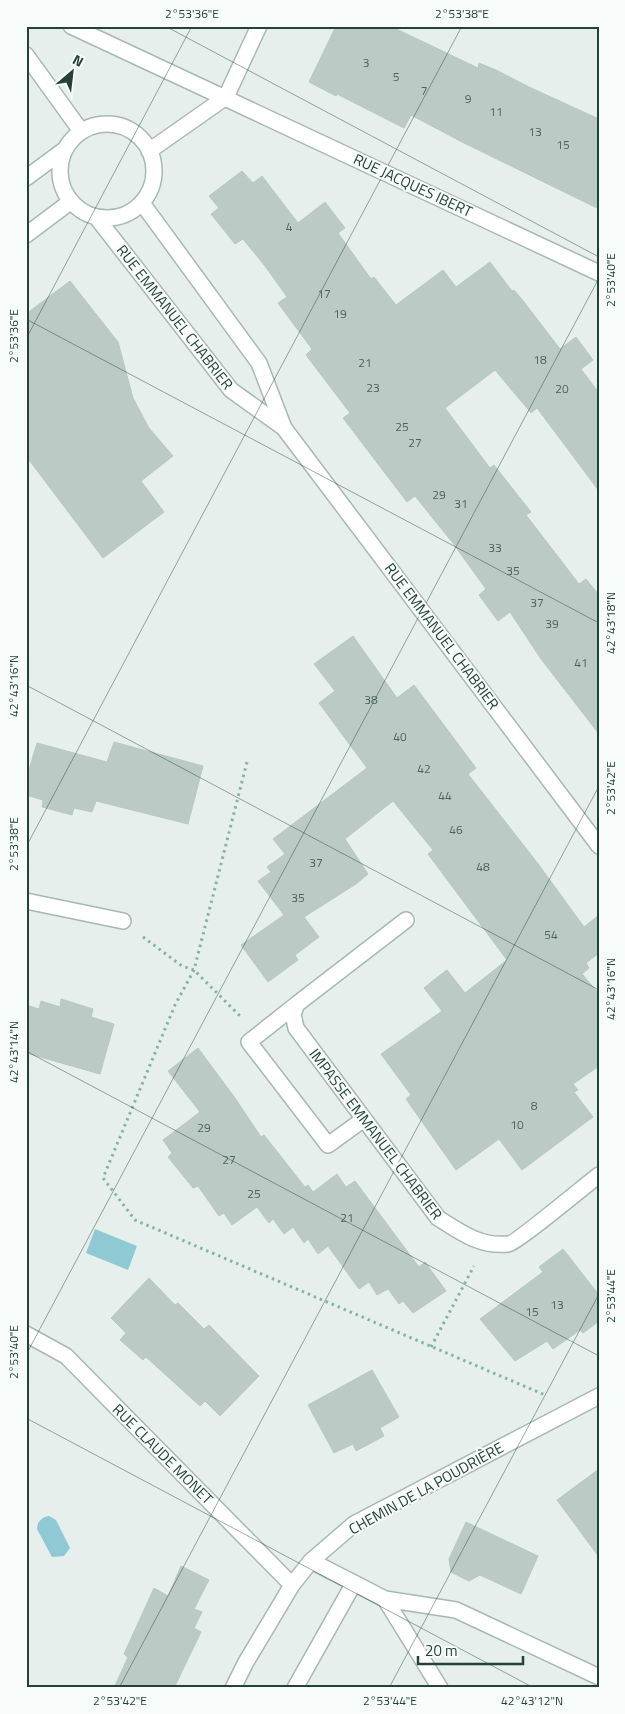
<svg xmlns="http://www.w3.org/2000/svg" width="625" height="1714" font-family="'Titillium Web',sans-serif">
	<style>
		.water { fill: #8ec9d4 }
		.building { fill: #bbcac4; stroke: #b8c9c2 }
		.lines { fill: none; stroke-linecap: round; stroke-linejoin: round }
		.minor-casing { stroke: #a8b8b2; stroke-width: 18 }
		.path { stroke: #86b3a5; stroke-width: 3; stroke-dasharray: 2.5 4; stroke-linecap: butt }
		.minor { stroke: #fff; stroke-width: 15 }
		.ticks { fill: none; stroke: #24423a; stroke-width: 1; stroke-opacity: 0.45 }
		.labels { text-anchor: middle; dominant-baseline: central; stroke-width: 4; stroke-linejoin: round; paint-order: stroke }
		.number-label { font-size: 12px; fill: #4a645c }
		.street-label { font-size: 15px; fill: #24423a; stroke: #f7fbf9 }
		.neatline { fill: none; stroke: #24423a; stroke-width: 2 }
		.ticks-label { font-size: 12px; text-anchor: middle; fill: #24423a }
	</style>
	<rect width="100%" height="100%" fill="#e6efeb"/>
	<!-- water -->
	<path class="water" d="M 95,1229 L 137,1246 L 128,1270 L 86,1253 Z
		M 49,1516 L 56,1520 L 70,1548 L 64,1556 L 52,1557 L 37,1529 C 37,1522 42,1517 49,1516 Z"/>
	<!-- building -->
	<path class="building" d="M 336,26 L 390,26 L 478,68 L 479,63 L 498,71 L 529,87 L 599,119 L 599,209 L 462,142 L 411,115 L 404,128 L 337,94 L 336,96 L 309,82 Z
		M 242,171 L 253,183 L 262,176 L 298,223 L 325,202 L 345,228 L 338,233 L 371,279 L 374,277 L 396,305 L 443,270 L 456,287 L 490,262 L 512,291 L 514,290 L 524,302 L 560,349 L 576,337 L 593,360 L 581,369 L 599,393 L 599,491 L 537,408 L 531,413 L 495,370 L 445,408 L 490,468 L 494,465 L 531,512 L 526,515 L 579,584 L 586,579 L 599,595 L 599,734 L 541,659 L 510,612 L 498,621 L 479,595 L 486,589 L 452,542 L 415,496 L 407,502 L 343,418 L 350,413 L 306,355 L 312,349 L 278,303 L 287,297 L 265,266 L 243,239 L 235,244 L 211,214 L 219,208 L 209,196 Z
		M 70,281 L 118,342 L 133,398 L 149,428 L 173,456 L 141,481 L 164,512 L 103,558 L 26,456 L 26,314 Z
		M 353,636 L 397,698 L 414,685 L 476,768 L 468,774 L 539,865 L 584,927 L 599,915 L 599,953 L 586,963 L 589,968 L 582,974 L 599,994 L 599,1066 L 573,1084 L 578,1090 L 574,1092 L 593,1117 L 522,1170 L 499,1139 L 456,1170 L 406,1099 L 411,1095 L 381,1054 L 442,1011 L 424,988 L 435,979 L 447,970 L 465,993 L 507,960 L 428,854 L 433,850 L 393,801 L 345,839 L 368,874 L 356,884 L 304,917 L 319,937 L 295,955 L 298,960 L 268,982 L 241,945 L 284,915 L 258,881 L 271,872 L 267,867 L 285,854 L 273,839 L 367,768 L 319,703 L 335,691 L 314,664 Z
		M 114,742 L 203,766 L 188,824 L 96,801 L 92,812 L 74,808 L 72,815 L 42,807 L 43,800 L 26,795 L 26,780 L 37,743 L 107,762 Z
		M 61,999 L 93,1009 L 91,1017 L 114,1024 L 100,1074 L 26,1053 L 26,1005 L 39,1009 L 41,1001 L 60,1007 Z
		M 198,1048 L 235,1098 L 261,1137 L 264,1135 L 305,1187 L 308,1185 L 313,1192 L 337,1174 L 346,1187 L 355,1181 L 419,1267 L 425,1262 L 446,1291 L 413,1313 L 403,1301 L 399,1304 L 388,1289 L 377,1295 L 369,1282 L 359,1289 L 328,1246 L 318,1254 L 308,1239 L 304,1243 L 293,1227 L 284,1234 L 273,1219 L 269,1223 L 257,1207 L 232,1225 L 224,1213 L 219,1216 L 198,1186 L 193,1188 L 168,1157 L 172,1153 L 163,1140 L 200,1112 L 168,1071 Z
		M 563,1249 L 599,1295 L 599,1321 L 583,1333 L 580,1330 L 553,1349 L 547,1341 L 515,1361 L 480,1319 L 543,1272 L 539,1267 Z
		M 149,1278 L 175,1305 L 178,1303 L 204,1329 L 209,1325 L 259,1376 L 220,1416 L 205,1401 L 200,1406 L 146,1357 L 143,1360 L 120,1340 L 126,1333 L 111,1318 Z
		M 372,1370 L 399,1417 L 380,1428 L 384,1436 L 356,1451 L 353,1444 L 334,1453 L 308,1405 Z
		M 599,1469 L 599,1557 L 557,1500 Z
		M 466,1522 L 538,1556 L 521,1594 L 480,1575 L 469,1581 L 451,1572 L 449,1559 Z
		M 181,1566 L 209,1580 L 194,1609 L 202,1612 L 194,1628 L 201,1632 L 174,1688 L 114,1688 L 128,1657 L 124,1654 L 154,1588 L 168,1596 Z"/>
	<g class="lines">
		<!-- minor casing -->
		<g class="minor-casing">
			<path id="minor" d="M 71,26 L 599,273
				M 26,55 L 81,131
				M60 171a47 47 0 1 1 94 0a47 47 0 1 1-94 0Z
				M 149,151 L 226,97 L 259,26
				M 26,178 L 64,150
				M 142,203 L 259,363 L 284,428 L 599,846
				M 97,218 L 231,390 L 284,428
				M 26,235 L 70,202
				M 26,901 L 123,921
				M 406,920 L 297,1004 L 293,1014 L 296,1028 L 438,1218 C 460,1232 480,1247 508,1244 C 515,1244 587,1184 599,1175
				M 297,1004 L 249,1042 L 328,1145 L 364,1119
				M 26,1334 L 66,1356 L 292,1585
				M 311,1561 L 385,1599 L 440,1688
				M 385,1599 L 456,1610 L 599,1677
				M 233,1688 L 246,1662 L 292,1585 L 311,1561 L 354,1524 L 599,1396
				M 295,1688 L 354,1583"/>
		</g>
		<!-- path -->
		<path class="path" d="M 247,762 L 194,970 L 175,1005 L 103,1178 L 135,1220 L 545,1395
			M 143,937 L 182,966 L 194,970 L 240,1016
			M 431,1347 L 474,1266"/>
		<!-- minor -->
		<use href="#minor" class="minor"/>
	</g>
	<!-- ticks -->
	<path class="ticks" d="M 165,26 L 599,257M 26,319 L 599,623M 26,339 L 192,26M 26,685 L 599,990M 26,847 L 462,26M 26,1051 L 599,1356M 26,1355 L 599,278M 26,1418 L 534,1688M 119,1688 L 599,786M 389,1688 L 599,1294"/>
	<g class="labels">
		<!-- number labels -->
		<g class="number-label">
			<text x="366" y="62">3</text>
			<text x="396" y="76">5</text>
			<text x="424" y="90">7</text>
			<text x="468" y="98">9</text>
			<text x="496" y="111">11</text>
			<text x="535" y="131">13</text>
			<text x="563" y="144">15</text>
			<text x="289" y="226">4</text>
			<text x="324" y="293">17</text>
			<text x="340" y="313">19</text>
			<text x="540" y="359">18</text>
			<text x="365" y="362">21</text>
			<text x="373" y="387">23</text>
			<text x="562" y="388">20</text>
			<text x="402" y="426">25</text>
			<text x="415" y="442">27</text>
			<text x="439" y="494">29</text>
			<text x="461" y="503">31</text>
			<text x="495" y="547">33</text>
			<text x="513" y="570">35</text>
			<text x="537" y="602">37</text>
			<text x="552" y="623">39</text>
			<text x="581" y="662">41</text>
			<text x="371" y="699">38</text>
			<text x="400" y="736">40</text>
			<text x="424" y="768">42</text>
			<text x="445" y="795">44</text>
			<text x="456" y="829">46</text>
			<text x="316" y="862">37</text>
			<text x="483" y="866">48</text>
			<text x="298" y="897">35</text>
			<text x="551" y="934">54</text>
			<text x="534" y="1105">8</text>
			<text x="517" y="1124">10</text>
			<text x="204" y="1127">29</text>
			<text x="229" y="1159">27</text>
			<text x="254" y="1193">25</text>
			<text x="347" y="1217">21</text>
			<text x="557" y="1304">13</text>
			<text x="532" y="1311">15</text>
		</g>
		<!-- street labels -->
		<g class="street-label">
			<text transform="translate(413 185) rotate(25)">RUE JACQUES IBERT</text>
			<text transform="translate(175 317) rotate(52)">RUE EMMANUEL CHABRIER</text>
			<text transform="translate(442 636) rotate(53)">RUE EMMANUEL CHABRIER</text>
			<text transform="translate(376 1134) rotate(53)">IMPASSE EMMANUEL CHABRIER</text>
			<text transform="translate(163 1454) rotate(45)">RUE CLAUDE MONET</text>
			<text transform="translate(426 1488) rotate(-29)">CHEMIN DE LA POUDRIÈRE</text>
		</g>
	</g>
	<!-- border -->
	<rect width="625" height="1714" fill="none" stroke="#f7fbf9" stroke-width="55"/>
	<!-- north arrow -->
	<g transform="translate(72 72) rotate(28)" stroke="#f7fbf9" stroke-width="4" paint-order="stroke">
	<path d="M0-4L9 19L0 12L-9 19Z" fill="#24423a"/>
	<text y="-8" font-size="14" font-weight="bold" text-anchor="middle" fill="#24423a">N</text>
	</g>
	<!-- scale -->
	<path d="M418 1656v8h105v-8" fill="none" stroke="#24423a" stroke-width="2.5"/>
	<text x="425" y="1656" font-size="15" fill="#24423a" stroke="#f7fbf9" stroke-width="4" paint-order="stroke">20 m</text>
	<rect x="28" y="28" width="570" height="1658" class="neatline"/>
	<g class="ticks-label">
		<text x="192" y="18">2°53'36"E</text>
		<text x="462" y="18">2°53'38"E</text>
		<text transform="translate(611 280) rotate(-90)" y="4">2°53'40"E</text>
		<text transform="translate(14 336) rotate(-90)" y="4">2°53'36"E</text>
		<text transform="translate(611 623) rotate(-90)" y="4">42°43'18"N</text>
		<text transform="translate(14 686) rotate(-90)" y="4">42°43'16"N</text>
		<text transform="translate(611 788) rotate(-90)" y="4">2°53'42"E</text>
		<text transform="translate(14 844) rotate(-90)" y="4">2°53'38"E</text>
		<text transform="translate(611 989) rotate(-90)" y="4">42°43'16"N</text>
		<text transform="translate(14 1052) rotate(-90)" y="4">42°43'14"N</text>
		<text transform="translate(611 1296) rotate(-90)" y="4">2°53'44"E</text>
		<text transform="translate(14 1352) rotate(-90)" y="4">2°53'40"E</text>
		<text x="120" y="1705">2°53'42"E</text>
		<text x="390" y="1705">2°53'44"E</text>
		<text x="532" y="1705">42°43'12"N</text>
	</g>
</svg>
